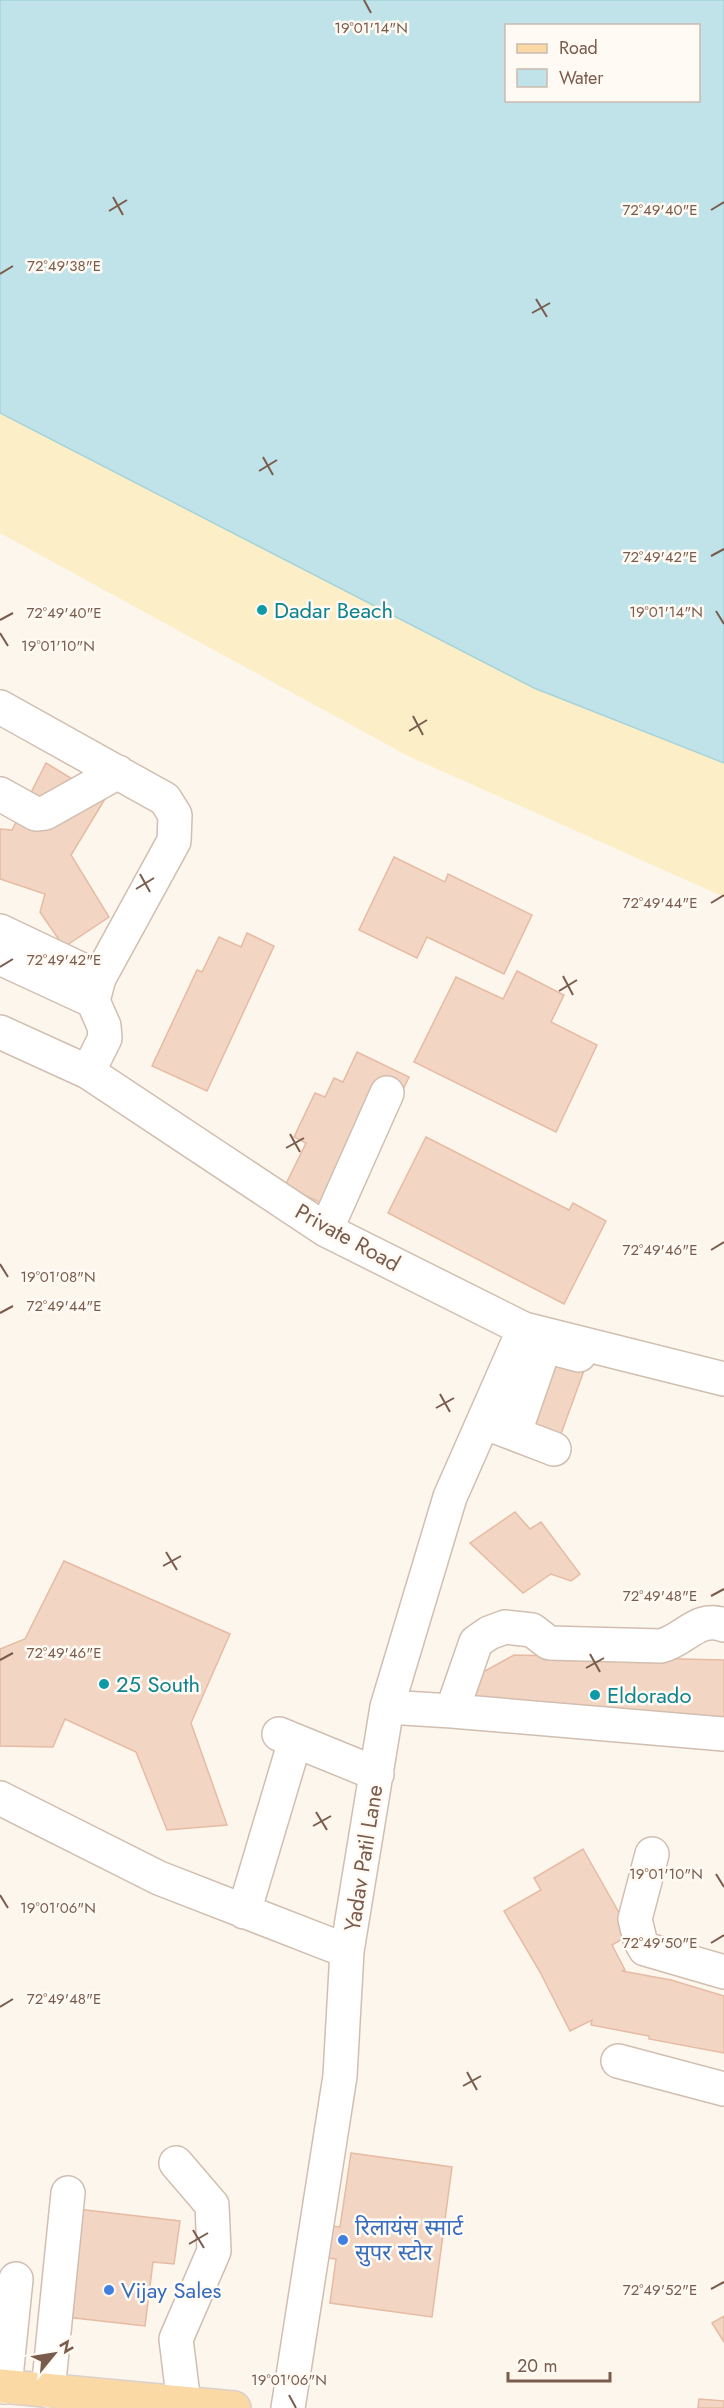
<svg xmlns="http://www.w3.org/2000/svg" width="724" height="2408" font-family="Jost,'Noto Sans Devanagari',sans-serif">
	<style>
		.sand { fill: #fcefc7 }
		.water { fill: #bfe3e8; stroke: #a5d3da; stroke-width: 1.5; fill-rule: evenodd }
		.building { fill: #f3d5c3; stroke: #e6bba3; stroke-width: 1.5 }
		.lines { fill: none; stroke-linecap: round; stroke-linejoin: round }
		.minor-casing { stroke: #d1beb0; stroke-width: 36 }
		.major-casing { stroke: #dad1cd; stroke-width: 36 }
		.minor { stroke: #fff; stroke-width: 33 }
		.major { stroke: #fbd9a5; stroke-width: 33 }
		.ticks { fill: none; stroke: #7a5c4d; stroke-width: 2 }
		.culture-dot { fill: #0f9aa8; stroke: #fffaf3; stroke-width: 2 }
		.shop-dot { fill: #3f7fe0; stroke: #fffaf3; stroke-width: 2 }
		.labels { text-anchor: middle; dominant-baseline: central; stroke-width: 5; stroke-linejoin: round; paint-order: stroke }
		.culture-label { font-size: 22px; fill: #0d838f; stroke: #fffaf3; text-anchor: start }
		.street-label { font-size: 22px; fill: #7a5c4d; stroke: #fffaf3 }
		.shop-label { font-size: 22px; fill: #366cbe; stroke: #fffaf3; text-anchor: start }
		.ticks-label { font-size: 15px; text-anchor: middle; fill: #7a5c4d; stroke: #fffaf3; stroke-width: 5; stroke-linejoin: round; paint-order: stroke }
	</style>
	<rect width="100%" height="100%" fill="#fdf6ec"/>
	<!-- sand -->
	<path class="sand" d="M 0,413 L 534,688 L 724,763 L 724,897 L 408,756 L 0,533 Z"/>
	<!-- water -->
	<path class="water" d="M 0,0 L 724,0 L 724,763 L 534,688 L 0,413 ZM 506,26 L 698,26 L 698,100 L 506,100 Z"/>
	<!-- building -->
	<path class="building" d="M 46,763 L 105,799 L 71,855 L 109,917 L 64,947 L 40,912 L 45,894 L 0,879 L 0,829 L 12,830 Z
		M 394,857 L 445,882 L 448,874 L 532,915 L 504,974 L 427,937 L 417,958 L 359,930 Z
		M 247,933 L 274,946 L 207,1091 L 152,1066 L 197,970 L 202,972 L 219,937 L 241,947 Z
		M 517,971 L 564,995 L 551,1022 L 597,1045 L 556,1132 L 414,1062 L 456,977 L 503,999 Z
		M 357,1052 L 409,1077 L 360,1179 L 332,1208 L 285,1186 L 306,1143 L 294,1137 L 315,1093 L 325,1097 L 334,1078 L 343,1082 Z
		M 426,1137 L 569,1210 L 573,1203 L 606,1221 L 564,1304 L 388,1213 Z
		M 545,1357 L 586,1365 L 558,1442 L 520,1428 Z
		M 515,1512 L 530,1529 L 541,1522 L 580,1574 L 571,1581 L 551,1574 L 523,1593 L 470,1543 Z
		M 64,1561 L 230,1634 L 191,1723 L 227,1825 L 167,1830 L 136,1752 L 65,1719 L 53,1747 L 0,1746 L 0,1649 L 25,1639 Z
		M 514,1655 L 724,1660 L 724,1722 L 466,1709 L 467,1681 Z
		M 583,1849 L 631,1934 L 612,1945 L 625,1970 L 622,1971 L 671,1980 L 724,1996 L 724,2053 L 649,2039 L 649,2036 L 591,2025 L 592,2020 L 570,2031 L 540,1972 L 504,1911 L 541,1890 L 534,1878 Z
		M 351,2153 L 452,2167 L 432,2317 L 330,2303 L 336,2259 L 319,2257 L 323,2225 L 340,2227 Z
		M 77,2209 L 180,2221 L 174,2264 L 153,2262 L 145,2326 L 66,2317 Z
		M 724,2316 L 724,2342 L 712,2323 Z
		M 699,2399 L 724,2401 L 724,2408 L 698,2408 Z"/>
	<g class="lines">
		<!-- minor casing -->
		<g class="minor-casing">
			<path id="minor" d="M 0,707 L 165,799 L 175,815 L 174,841 L 99,978 L 93,1001 L 104,1026 L 105,1038 L 88,1072
				M 0,794 L 36,814 L 45,813 L 118,772
				M 0,931 L 99,978
				M 0,958 L 93,1001
				M 0,1032 L 88,1072 L 326,1230 L 524,1329 L 724,1379
				M 326,1230 L 387,1093
				M 494,1426 L 554,1449
				M 517,1426 L 543,1351 L 553,1348 L 579,1355
				M 387,1707 L 452,1711 L 724,1734
				M 452,1711 L 476,1642 L 489,1633 L 505,1627 L 532,1630 L 549,1643 L 661,1646 C 685,1640 698,1615 724,1625
				M 279,1734 L 377,1774
				M 0,1798 L 159,1878 L 347,1951
				M 652,1854 L 635,1919 L 640,1940 L 645,1949 L 724,1972
				M 244,1912 L 295,1741
				M 618,2061 L 724,2089
				M 176,2163 L 212,2205 L 214,2251 L 176,2339 L 184,2404
				M 5,2387 L 16,2279
				M 48,2391 L 68,2193
				M 288,2408 L 340,2076 L 347,1951 L 387,1707 L 450,1497 L 524,1329"/>
		</g>
		<!-- major casing -->
		<g class="major-casing">
			<path id="major" d="M 0,2386 L 234,2408"/>
		</g>
		<!-- minor -->
		<use href="#minor" class="minor"/>
		<!-- major -->
		<use href="#major" class="major"/>
	</g>
	<!-- ticks -->
	<path class="ticks" d="M 364,0 L 371,13M 113,197 L 123,215M 711,210 L 724,202M 109,211 L 127,200M 0,274 L 13,266M 536,299 L 547,317M 532,313 L 550,303M 263,457 L 273,475M 259,471 L 277,460M 711,556 L 724,549M 716,611 L 724,624M 0,620 L 13,613M 0,633 L 8,646M 413,716 L 423,735M 409,731 L 427,720M 140,874 L 150,892M 136,889 L 154,878M 711,903 L 724,895M 0,967 L 13,959M 563,976 L 573,995M 559,991 L 577,980M 290,1134 L 300,1152M 286,1148 L 304,1138M 711,1250 L 724,1242M 0,1264 L 8,1277M 0,1313 L 13,1306M 440,1394 L 450,1412M 436,1408 L 454,1398M 166,1552 L 177,1570M 163,1566 L 181,1556M 711,1596 L 724,1589M 590,1654 L 600,1672M 0,1660 L 13,1653M 586,1668 L 604,1658M 316,1812 L 327,1830M 313,1826 L 331,1816M 716,1874 L 724,1887M 0,1895 L 8,1908M 711,1943 L 724,1935M 0,2007 L 13,1999M 467,2072 L 477,2090M 463,2086 L 481,2076M 193,2230 L 204,2248M 189,2244 L 208,2233M 711,2289 L 724,2282M 289,2395 L 296,2408"/>
	<!-- markers -->
	<g class="culture-dot">
		<circle cx="262" cy="610" r="6"/>
		<circle cx="104" cy="1684" r="6"/>
		<circle cx="595" cy="1695" r="6"/>
	</g>
	<g class="shop-dot">
		<circle cx="343" cy="2240" r="6"/>
		<circle cx="109" cy="2290" r="6"/>
	</g>
	<g class="labels">
		<!-- culture labels -->
		<g class="culture-label">
			<text x="274" y="610">Dadar Beach</text>
			<text x="116" y="1684">25 South</text>
			<text x="607" y="1695">Eldorado</text>
		</g>
		<!-- street labels -->
		<g class="street-label">
			<text transform="translate(348 1237) rotate(29)">Private Road</text>
			<text transform="translate(363 1858) rotate(-81)">Yadav Patil Lane</text>
		</g>
		<!-- shop labels -->
		<g class="shop-label">
			<text x="355" y="2227">रिलायंस स्मार्ट<tspan x="355" dy="25">सुपर स्टोर</tspan></text>
			<text x="121" y="2290">Vijay Sales</text>
		</g>
	</g>
	<g class="ticks-label">
		<text x="371" y="33">19°01'14"N</text>
		<text x="660" y="215">72°49'40"E</text>
		<text x="64" y="271">72°49'38"E</text>
		<text x="660" y="562">72°49'42"E</text>
		<text x="666" y="617">19°01'14"N</text>
		<text x="64" y="618">72°49'40"E</text>
		<text x="58" y="651">19°01'10"N</text>
		<text x="660" y="908">72°49'44"E</text>
		<text x="64" y="965">72°49'42"E</text>
		<text x="660" y="1255">72°49'46"E</text>
		<text x="58" y="1282">19°01'08"N</text>
		<text x="64" y="1311">72°49'44"E</text>
		<text x="660" y="1601">72°49'48"E</text>
		<text x="64" y="1658">72°49'46"E</text>
		<text x="666" y="1879">19°01'10"N</text>
		<text x="58" y="1913">19°01'06"N</text>
		<text x="660" y="1948">72°49'50"E</text>
		<text x="64" y="2004">72°49'48"E</text>
		<text x="660" y="2295">72°49'52"E</text>
		<text x="289" y="2385">19°01'06"N</text>
	</g>
	<!-- legend -->
	<rect x="505" y="24" width="195" height="78" fill="#fffaf3" stroke="#cabbb1" stroke-width="1.5"/>
	<rect x="517" y="44" width="30" height="9" fill="#fbd9a5" stroke="#cabbb1" stroke-width="1.5"/>
	<text x="559" y="54" font-size="18" fill="#7a5c4d">Road</text>
	<rect x="517" y="69" width="30" height="18" fill="#bfe3e8" stroke="#cabbb1" stroke-width="1.5"/>
	<text x="559" y="84" font-size="18" fill="#7a5c4d">Water</text>
	<!-- north arrow -->
	<g transform="translate(54 2354) rotate(60)" stroke="#fffaf3" stroke-width="4.5" paint-order="stroke">
	<path d="M0-4.5L10 22L0 15L-10 22Z" fill="#7a5c4d"/>
	<text y="-9" font-size="16" font-weight="bold" text-anchor="middle" fill="#7a5c4d">N</text>
	</g>
	<!-- scale -->
	<path d="M508 2372v9h102v-9" fill="none" stroke="#7a5c4d" stroke-width="3"/>
	<text x="517" y="2372" font-size="18" fill="#7a5c4d" stroke="#fffaf3" stroke-width="4.5" paint-order="stroke">20 m</text>
</svg>
